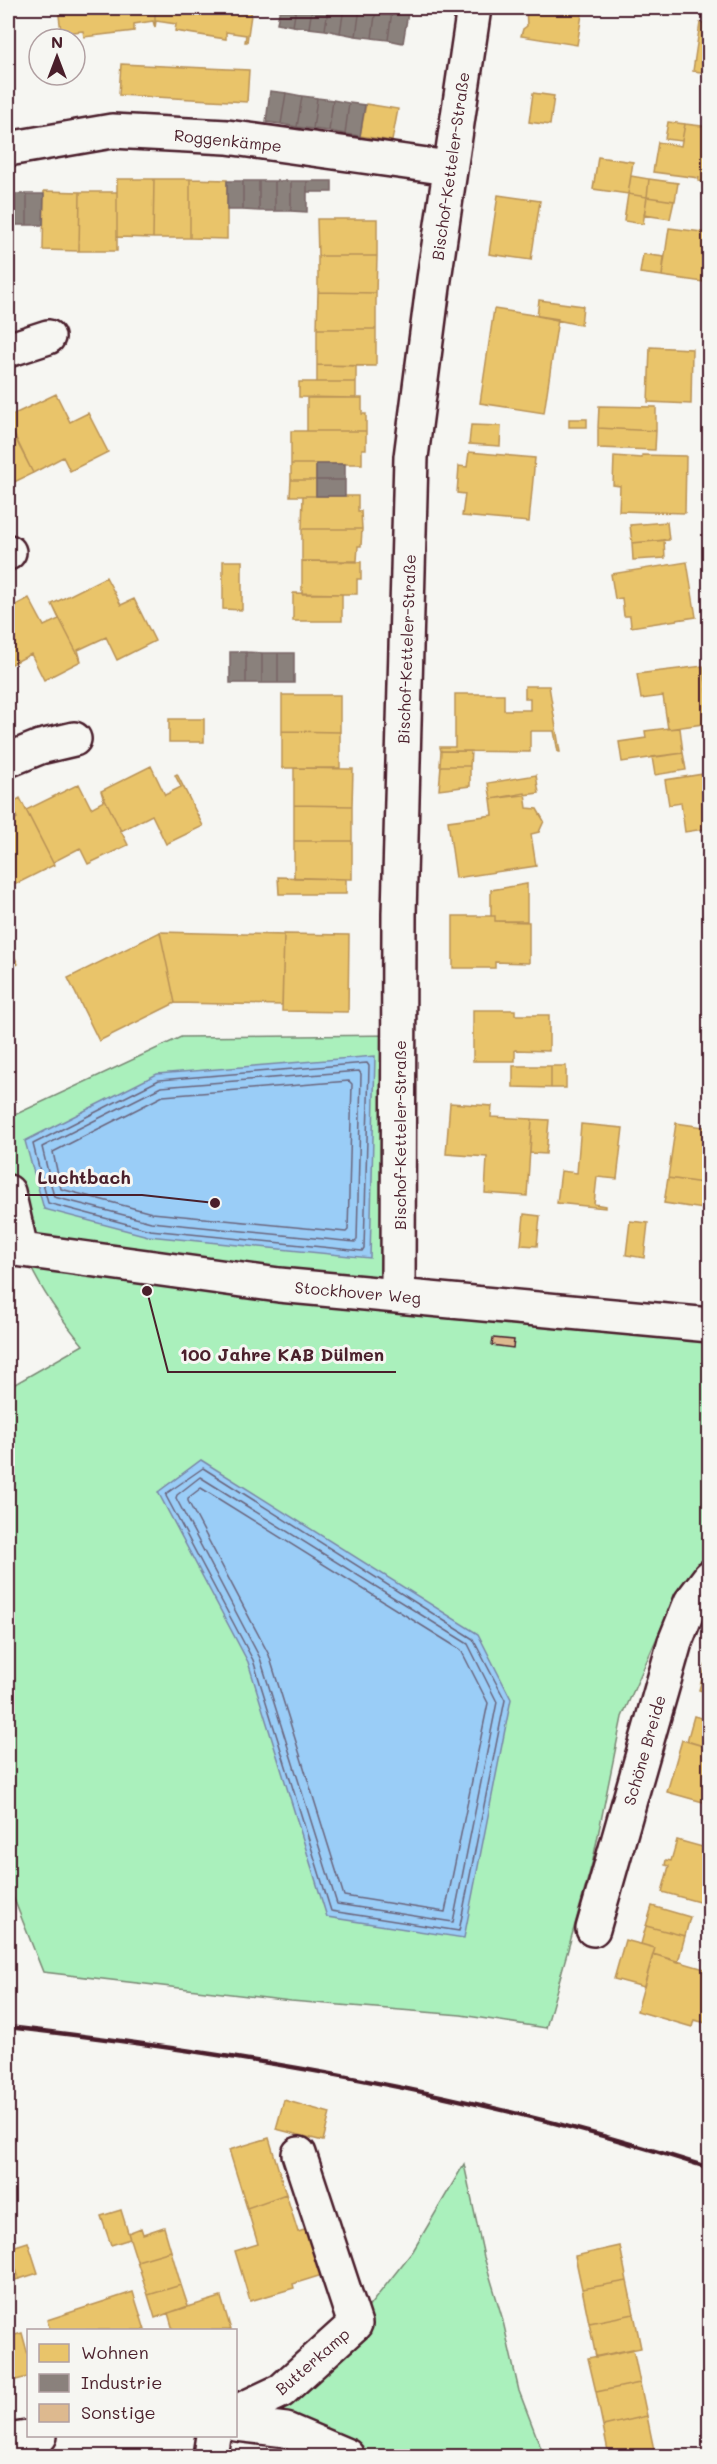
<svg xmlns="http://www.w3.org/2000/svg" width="717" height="2464" font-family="Mali,sans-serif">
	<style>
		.green { fill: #aaf0bc; stroke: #7a8874; stroke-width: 1.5 }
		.water { fill: #9acdf7; stroke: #7a87a5; stroke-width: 1.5 }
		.homes { fill: #e9c46a; stroke: #b99257; stroke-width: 1.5 }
		.industry { fill: #8a817c; stroke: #776464; stroke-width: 1.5 }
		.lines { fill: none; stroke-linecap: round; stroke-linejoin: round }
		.shore { stroke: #6a657d; stroke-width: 1.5 }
		.building { fill: #ddb98f; stroke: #4a1f2b; stroke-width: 1.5 }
		.minor-casing { stroke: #4a1f2b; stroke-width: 38 }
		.minor { stroke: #f6f6f2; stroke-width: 33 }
		.rail { stroke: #4a1f2b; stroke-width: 4.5 }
		.labels { text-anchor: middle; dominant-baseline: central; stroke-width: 6; stroke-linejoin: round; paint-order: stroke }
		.street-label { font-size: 16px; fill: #4a1f2b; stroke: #f6f6f2 }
		.leader { fill: none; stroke: #4a1f2b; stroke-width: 2 }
		.callout-dot { fill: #4a1f2b; stroke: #f6f6f2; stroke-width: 2 }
		.callout-label { font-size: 18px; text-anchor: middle; font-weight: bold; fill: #4a1f2b; stroke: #f6f6f2; stroke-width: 6; stroke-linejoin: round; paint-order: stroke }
	</style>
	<rect width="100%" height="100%" fill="#f6f6f2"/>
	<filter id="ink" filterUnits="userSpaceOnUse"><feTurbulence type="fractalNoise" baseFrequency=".0167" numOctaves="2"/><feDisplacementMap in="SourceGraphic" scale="12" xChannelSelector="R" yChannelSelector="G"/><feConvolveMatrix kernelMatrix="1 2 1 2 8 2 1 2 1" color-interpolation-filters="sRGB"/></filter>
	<g filter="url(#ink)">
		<!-- green -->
		<path class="green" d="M 398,1035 L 398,1295 L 709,1325 L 709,1560 L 675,1597 L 622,1717 L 593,1860 L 546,2028 L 461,2015 L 291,2001 L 43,1972 L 8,1884 L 8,1388 L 83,1345 C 47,1302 13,1248 8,1191 C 5,1167 8,1142 8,1118 L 181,1037 Z
			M 464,2164 L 484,2257 L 502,2317 L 519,2391 L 544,2456 L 347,2456 L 236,2424 L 355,2324 L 413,2251 Z"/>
		<!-- water -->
		<path class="water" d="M 375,1056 L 370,1258 L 148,1236 L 44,1209 L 25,1141 L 157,1074 Z
			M 201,1460 L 478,1634 L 511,1699 L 464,1938 L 327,1917 L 248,1662 L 158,1492 Z"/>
		<!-- homes -->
		<path class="homes" d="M 58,8 L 155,8 L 155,28 L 153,21 L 134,24 L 134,31 L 84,37 L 83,31 L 63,33 L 64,39 L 62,39 Z
			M 155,8 L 252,8 L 247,42 L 245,42 L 246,35 L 226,32 L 226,39 L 175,31 L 176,24 L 156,21 L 155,28 Z
			M 526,8 L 583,8 L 577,45 L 521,36 L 523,29 L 527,26 Z
			M 660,8 L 703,8 L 702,14 Z
			M 700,23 L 710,24 L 710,73 L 693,71 Z
			M 121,64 L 249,70 L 247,102 L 119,95 Z
			M 533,93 L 554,96 L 550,125 L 529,122 Z
			M 366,104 L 398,109 L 392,141 L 360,136 Z
			M 668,122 L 685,124 L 682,141 L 665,139 Z
			M 685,124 L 710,127 L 710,179 L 704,178 L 704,182 L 698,181 L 699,178 L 653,172 L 658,142 L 681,146 Z
			M 598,157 L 633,162 L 628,194 L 593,189 Z
			M 631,176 L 649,179 L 647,197 L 628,194 Z
			M 117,179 L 154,179 L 153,238 L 117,237 Z
			M 154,179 L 190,179 L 190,238 L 153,238 Z
			M 190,179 L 227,180 L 227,239 L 190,238 Z
			M 649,179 L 678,183 L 675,201 L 647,197 Z
			M 44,191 L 80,192 L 79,251 L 43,250 Z
			M 80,192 L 117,192 L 117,251 L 79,251 Z
			M 628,194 L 647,197 L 643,224 L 624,221 Z
			M 498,195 L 540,201 L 531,260 L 489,254 Z
			M 647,197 L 674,201 L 670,219 L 644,215 Z
			M 317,219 L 377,219 L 377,256 L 318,256 Z
			M 669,228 L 710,233 L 703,282 L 662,276 Z
			M 643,254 L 664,257 L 662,276 L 640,273 Z
			M 318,256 L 377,256 L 376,293 L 318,292 Z
			M 318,292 L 376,293 L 376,329 L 317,329 Z
			M 539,300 L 583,306 L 581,325 L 537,316 Z
			M 494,309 L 558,319 L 544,413 L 480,403 Z
			M 317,329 L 376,329 L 376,366 L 317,365 Z
			M 650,347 L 692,349 L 691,404 L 648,402 Z
			M 317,365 L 356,366 L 356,382 L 317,382 Z
			M 299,382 L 356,382 L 356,398 L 299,397 Z
			M 56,394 L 70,422 L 88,413 L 108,452 L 70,471 L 63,457 L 33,473 L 8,422 L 8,417 Z
			M 307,398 L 362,398 L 362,414 L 366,414 L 366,431 L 307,431 Z
			M 599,406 L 656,407 L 656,431 L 598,428 Z
			M 569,419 L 587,419 L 587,427 L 569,427 Z
			M 471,425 L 501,426 L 500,446 L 469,444 Z
			M 598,428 L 656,431 L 655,450 L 598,448 Z
			M 291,431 L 366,431 L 366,449 L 362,449 L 362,464 L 291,464 Z
			M 13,434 L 33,473 L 8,485 L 8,436 Z
			M 469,452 L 535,458 L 529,522 L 462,516 L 465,494 L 457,493 L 459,466 L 467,467 Z
			M 642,455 L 686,456 L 685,513 L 619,511 L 620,486 L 613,485 L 614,456 L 642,458 Z
			M 291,464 L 316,464 L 316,480 L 291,480 Z
			M 291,480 L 316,480 L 316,496 L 290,496 Z
			M 303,496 L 358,496 L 358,511 L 361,511 L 362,529 L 302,529 Z
			M 667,522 L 669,540 L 632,543 L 630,525 Z
			M 302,529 L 362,529 L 361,546 L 358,546 L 357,561 L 302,561 Z
			M 664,540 L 665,558 L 633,560 L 632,543 Z
			M 223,561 L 242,561 L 242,610 L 223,609 Z
			M 302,561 L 361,562 L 361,579 L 357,579 L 357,594 L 302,594 Z
			M 687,562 L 696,617 L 631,627 L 630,616 L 624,616 L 622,598 L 615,599 L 611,574 Z
			M 106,577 L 121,605 L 134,599 L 155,641 L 117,660 L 106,637 L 78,650 L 81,661 L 52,604 Z
			M 293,593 L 342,594 L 342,621 L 293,621 Z
			M 29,598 L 44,626 L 59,619 L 52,604 L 81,661 L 44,680 L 31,654 L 8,666 L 8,609 Z
			M 703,666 L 710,707 L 710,723 L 668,729 L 663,696 L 641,699 L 637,674 Z
			M 525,686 L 549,686 L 560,752 L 558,752 L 554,731 L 530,731 L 530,752 L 441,751 L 440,747 L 455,747 L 455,694 L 504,694 L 504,710 L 530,710 L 530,698 L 525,698 Z
			M 282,695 L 340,695 L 340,732 L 282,731 Z
			M 169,719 L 204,719 L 204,742 L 169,742 Z
			M 668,728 L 668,729 L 680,728 L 683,753 L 622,762 L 619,742 L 646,738 L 645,731 Z
			M 282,731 L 340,732 L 340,768 L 282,768 Z
			M 441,751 L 471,751 L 470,766 L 440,766 Z
			M 683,753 L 686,770 L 655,775 L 652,757 Z
			M 151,766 L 165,795 L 181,787 L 175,775 L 177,774 L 203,826 L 166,844 L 152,815 L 121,831 L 101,791 Z
			M 441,766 L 470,766 L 470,786 L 439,790 Z
			M 294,768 L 353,769 L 352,806 L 294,805 Z
			M 710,773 L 710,828 L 685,832 L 681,803 L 669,805 L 665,780 Z
			M 536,775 L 539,793 L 491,799 L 488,783 Z
			M 79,784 L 91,808 L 104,801 L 101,791 L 128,845 L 88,864 L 80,848 L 53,862 L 54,865 L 26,810 Z
			M 525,793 L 527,808 L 537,809 L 544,821 L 539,832 L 531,834 L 536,866 L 456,878 L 448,821 L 493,815 L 491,799 Z
			M 20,798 L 54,865 L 16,884 L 8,867 L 8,816 L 10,821 L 17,818 L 12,807 L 15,801 Z
			M 294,805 L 352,806 L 352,841 L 294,841 Z
			M 294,841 L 352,841 L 352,879 L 294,878 Z
			M 278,877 L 346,879 L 346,894 L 279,894 Z
			M 527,884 L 527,921 L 495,921 L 495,916 L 491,916 L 491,890 Z
			M 453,916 L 495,916 L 495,921 L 529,922 L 529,963 L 495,962 L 495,968 L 453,968 Z
			M 160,932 L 175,1003 L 99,1041 L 68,978 Z
			M 160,932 L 284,935 L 282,1005 L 175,1003 Z
			M 284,934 L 349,935 L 348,1012 L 282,1011 Z
			M 11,950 L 18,964 L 8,970 L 8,952 Z
			M 473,1010 L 515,1010 L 515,1015 L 549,1015 L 549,1051 L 515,1050 L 515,1061 L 473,1061 Z
			M 513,1066 L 551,1066 L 551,1088 L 513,1087 Z
			M 551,1066 L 566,1066 L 566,1088 L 551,1088 Z
			M 450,1103 L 492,1106 L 491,1117 L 532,1119 L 527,1196 L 485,1193 L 487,1157 L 446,1154 Z
			M 532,1119 L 549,1120 L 546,1154 L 530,1153 Z
			M 676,1123 L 710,1128 L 710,1184 L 668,1178 Z
			M 581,1124 L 623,1128 L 617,1179 L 597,1177 L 594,1204 L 605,1206 L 605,1208 L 557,1203 L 561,1171 L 577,1173 Z
			M 668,1178 L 710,1184 L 710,1210 L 664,1203 Z
			M 524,1214 L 540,1216 L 537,1246 L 521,1245 Z
			M 630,1221 L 648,1223 L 644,1258 L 626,1255 Z
			M 706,1665 L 710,1666 L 710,1693 L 699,1690 Z
			M 694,1716 L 710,1720 L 710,1748 L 687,1741 Z
			M 682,1740 L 710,1748 L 710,1804 L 667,1792 Z
			M 677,1840 L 710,1849 L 710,1905 L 662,1892 L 669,1866 L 665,1865 L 666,1860 L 671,1861 Z
			M 652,1906 L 690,1917 L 685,1936 L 646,1926 Z
			M 646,1926 L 685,1936 L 678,1962 L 653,1954 L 655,1948 L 641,1944 Z
			M 625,1940 L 655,1948 L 644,1987 L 614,1979 Z
			M 653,1954 L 708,1970 L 710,2024 L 694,2020 L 692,2027 L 637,2011 Z
			M 284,2100 L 330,2113 L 323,2141 L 276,2129 Z
			M 269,2138 L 286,2194 L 247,2208 L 229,2150 Z
			M 286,2194 L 298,2232 L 308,2229 L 322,2275 L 293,2284 L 294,2288 L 250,2301 L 235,2251 L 258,2244 L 247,2208 Z
			M 121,2210 L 130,2239 L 111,2245 L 101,2216 Z
			M 164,2227 L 171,2251 L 137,2261 L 128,2233 L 141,2228 L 143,2234 Z
			M 8,2241 L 19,2279 L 8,2282 Z
			M 28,2242 L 38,2273 L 19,2279 L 9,2248 Z
			M 620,2246 L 627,2281 L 582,2289 L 575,2256 Z
			M 171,2251 L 181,2285 L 148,2295 L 137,2261 Z
			M 627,2281 L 634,2314 L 589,2323 L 582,2289 Z
			M 181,2285 L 188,2306 L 155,2318 L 148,2295 Z
			M 133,2292 L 145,2330 L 50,2330 L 47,2320 Z
			M 221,2297 L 231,2330 L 173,2330 L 168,2313 Z
			M 634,2314 L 641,2348 L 596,2357 L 589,2323 Z
			M 22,2333 L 28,2355 L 28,2377 L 8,2382 L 8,2337 Z
			M 633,2349 L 640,2383 L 596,2392 L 588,2358 Z
			M 640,2383 L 647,2416 L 603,2426 L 596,2392 Z
			M 647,2416 L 654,2450 L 626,2456 L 609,2456 L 603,2426 Z"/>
		<!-- industry -->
		<path class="industry" d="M 280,8 L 296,8 L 293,26 L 277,23 Z
			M 296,8 L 312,8 L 309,28 L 293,26 Z
			M 312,8 L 328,8 L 325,30 L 309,28 Z
			M 328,8 L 344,8 L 340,33 L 325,30 Z
			M 344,8 L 360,8 L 356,36 L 340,33 Z
			M 360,8 L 376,8 L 372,38 L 356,36 Z
			M 376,8 L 392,11 L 388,40 L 372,38 Z
			M 392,11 L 408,13 L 403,43 L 388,40 Z
			M 270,91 L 286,93 L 281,124 L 266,122 Z
			M 286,93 L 302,96 L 297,127 L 281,124 Z
			M 302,96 L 317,98 L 313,129 L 297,127 Z
			M 317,98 L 333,100 L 329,131 L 313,129 Z
			M 333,100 L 349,103 L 345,134 L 329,131 Z
			M 349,103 L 365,105 L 360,136 L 345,134 Z
			M 227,181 L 243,181 L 243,210 L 227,210 Z
			M 243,181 L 259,181 L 259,211 L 243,210 Z
			M 259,181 L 275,181 L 275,211 L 259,211 Z
			M 275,181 L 291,181 L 291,211 L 275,211 Z
			M 291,181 L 307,181 L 307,212 L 291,211 Z
			M 307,181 L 332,181 L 332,192 L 307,192 Z
			M 8,194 L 11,194 L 11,225 L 8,225 Z
			M 11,194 L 27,194 L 27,225 L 11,225 Z
			M 27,194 L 44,194 L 43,225 L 27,225 Z
			M 316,464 L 345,464 L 345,480 L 316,480 Z
			M 316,480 L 345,480 L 345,496 L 316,496 Z
			M 230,652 L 246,652 L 246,683 L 230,683 Z
			M 246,652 L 262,653 L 262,683 L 246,683 Z
			M 262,653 L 278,653 L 278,683 L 262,683 Z
			M 278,653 L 294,653 L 294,683 L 278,683 Z"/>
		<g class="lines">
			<!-- shore -->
			<path class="shore" d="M 367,1063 L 369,1066 L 364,1248 L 362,1251 L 150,1230 L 48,1203 L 33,1144 L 159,1080 Z
				M 359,1071 L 361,1074 L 357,1240 L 355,1242 L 151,1222 L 54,1197 L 42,1147 L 161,1087 Z
				M 349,1081 L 352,1084 L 348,1230 L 346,1232 L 152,1213 L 61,1189 L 53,1152 L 163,1096 Z
				M 203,1468 L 473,1639 L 505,1700 L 459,1931 L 331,1911 L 253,1660 L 166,1496 L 167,1493 Z
				M 200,1477 L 468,1644 L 497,1702 L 453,1922 L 337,1904 L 260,1658 L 176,1498 L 177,1495 Z
				M 201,1488 L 461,1650 L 488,1703 L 445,1912 L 344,1896 L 269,1655 L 188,1501 L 188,1498 Z"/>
		</g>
		<!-- building -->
		<path class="building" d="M 493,1338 L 514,1340 L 513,1348 L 492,1345 Z"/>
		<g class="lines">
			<!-- minor casing -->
			<g class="minor-casing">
				<path id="minor" d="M 8,149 L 112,131 L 227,137 L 449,168
					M 8,350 L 48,337
					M 8,553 L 9,552
					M 8,760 L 40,747 L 74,739
					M 8,1192 L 21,1249
					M 8,1248 L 279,1285 L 710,1325
					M 398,1295 L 399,914 L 411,457 L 434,279 L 474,8
					M 593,1929 L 675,1642 L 691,1602 L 710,1577
					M 236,2412 L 281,2391 L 355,2324 L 299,2154
					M 236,2424 L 286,2430 L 347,2456
					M 8,2441 L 40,2436
					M 210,2456 L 213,2436"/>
			</g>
			<!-- minor -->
			<use href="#minor" class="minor"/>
			<!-- rail -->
			<path class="rail" d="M 8,2027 C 244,2054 482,2094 710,2168"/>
		</g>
	</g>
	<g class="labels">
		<!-- street labels -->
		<g class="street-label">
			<text transform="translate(228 140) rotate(6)">Roggenkämpe</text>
			<text transform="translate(450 166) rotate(-82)">Bischof-Ketteler-Straße</text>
			<text transform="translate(406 649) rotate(-88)">Bischof-Ketteler-Straße</text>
			<text transform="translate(399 1135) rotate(-90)">Bischof-Ketteler-Straße</text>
			<text transform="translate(358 1292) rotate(5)">Stockhover Weg</text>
			<text transform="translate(644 1750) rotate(-74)">Schöne Breide</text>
			<text transform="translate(312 2361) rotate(-41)">Butterkamp</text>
		</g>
	</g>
	<!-- callouts -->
	<path class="leader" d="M215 1203L142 1195H25M147 1291L168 1372H396"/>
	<g class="callout-dot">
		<circle cx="215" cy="1203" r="6"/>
		<circle cx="147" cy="1291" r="6"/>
	</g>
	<g class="callout-label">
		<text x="84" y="1184">Luchtbach</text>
		<text x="282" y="1361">100 Jahre KAB Dülmen</text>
	</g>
	<!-- margin -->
	<rect width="717" height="2464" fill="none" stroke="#f6f6f2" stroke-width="30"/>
	<rect x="15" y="15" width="687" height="2434" fill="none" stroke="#4a1f2b" stroke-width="2" filter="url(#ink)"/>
	<!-- legend -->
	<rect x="27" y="2329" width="210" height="108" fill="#f6f6f2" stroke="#b1a0a2" stroke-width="1.5"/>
	<rect x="39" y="2344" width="30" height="18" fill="#e9c46a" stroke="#b1a0a2" stroke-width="1.5"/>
	<text x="81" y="2359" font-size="18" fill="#4a1f2b">Wohnen</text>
	<rect x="39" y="2374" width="30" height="18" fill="#8a817c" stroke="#b1a0a2" stroke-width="1.5"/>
	<text x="81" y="2389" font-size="18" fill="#4a1f2b">Industrie</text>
	<rect x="39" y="2404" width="30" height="18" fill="#ddb98f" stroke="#b1a0a2" stroke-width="1.5"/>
	<text x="81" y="2419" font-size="18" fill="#4a1f2b">Sonstige</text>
	<!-- north arrow -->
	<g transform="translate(57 57)"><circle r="28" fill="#f6f6f2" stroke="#b1a0a2" stroke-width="1.5"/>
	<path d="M0-4.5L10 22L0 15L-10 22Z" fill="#4a1f2b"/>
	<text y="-9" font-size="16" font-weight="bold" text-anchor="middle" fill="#4a1f2b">N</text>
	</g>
</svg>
